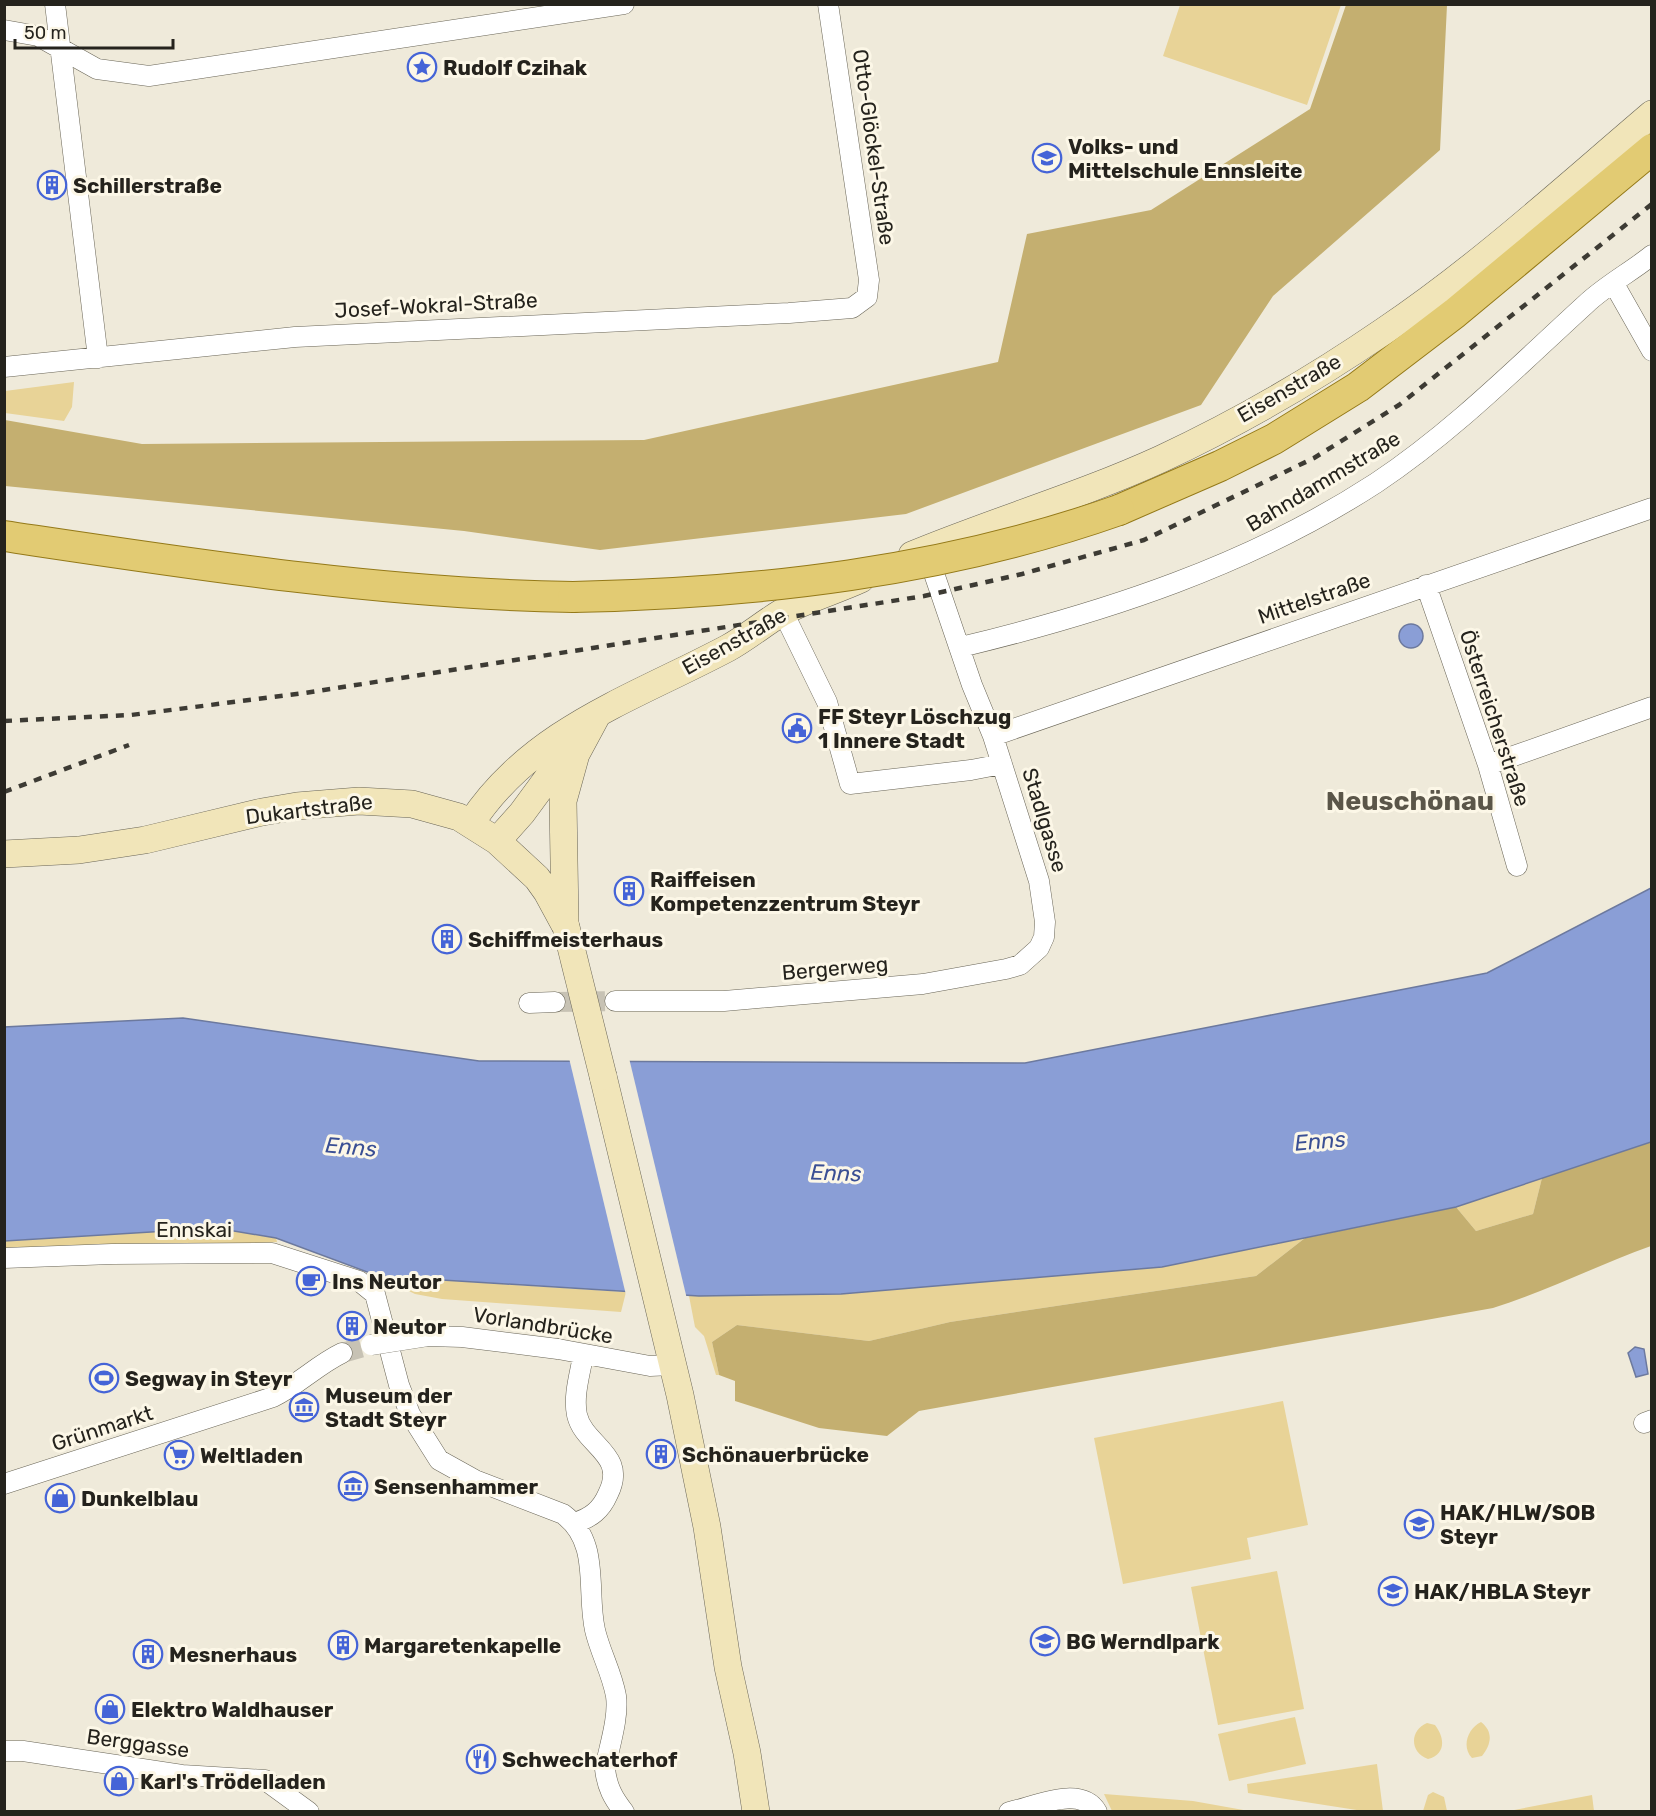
<svg xmlns="http://www.w3.org/2000/svg" width="1656" height="1816" font-family="Rubik,sans-serif">
	<style>
		.green { fill: #e8d397 }
		.forest { fill: #c4af70 }
		.water { fill: #8a9ed6; stroke: #6c799e; stroke-width: 1.5 }
		.pier { fill: #efeada }
		.lines { fill: none; stroke-linecap: round; stroke-linejoin: round }
		.street-tunnel { stroke: #c7c2b4; stroke-width: 20; stroke-dasharray: 20 10; stroke-linecap: butt }
		.street-casing { stroke: #696557; stroke-width: 21 }
		.secondary-casing { stroke: #696557; stroke-width: 28 }
		.primary-casing { stroke: #947918; stroke-width: 32 }
		.street { stroke: #fff; stroke-width: 20 }
		.secondary { stroke: #f1e5b9; stroke-width: 27 }
		.primary { stroke: #e2cb73; stroke-width: 30 }
		.rail { stroke: #3d3b34; stroke-width: 4.5; stroke-dasharray: 8 8; stroke-linecap: butt }
		.street-bridge-casing { stroke: #696557; stroke-width: 21; stroke-linecap: butt }
		.secondary-bridge-casing { stroke: #696557; stroke-width: 28; stroke-linecap: butt }
		.primary-bridge-casing { stroke: #947918; stroke-width: 32; stroke-linecap: butt }
		.street-bridge { stroke: #fff; stroke-width: 20 }
		.secondary-bridge { stroke: #f1e5b9; stroke-width: 27 }
		.primary-bridge { stroke: #e2cb73; stroke-width: 30 }
		.labels { text-anchor: middle; dominant-baseline: central; stroke-width: 6; stroke-linejoin: round; paint-order: stroke }
		.poi-label { font-size: 21px; font-weight: bold; fill: #25231d; stroke: #fcf7e7; text-anchor: start }
		.street-label { font-size: 21px; fill: #25231d; stroke: #fcf7e7 }
		.water-label { font-size: 22px; font-style: italic; fill: #3a4f94; stroke: #fcf7e7 }
		.district-label { font-size: 27px; font-weight: bold; fill: #5b5649; stroke: #fcf7e7 }
	</style>
	<rect width="100%" height="100%" fill="#efeada"/>
	<!-- green -->
	<path class="green" d="M 1180,5 L 1341,5 L 1307,105 L 1163,56 Z
		M 74,382 L 72,407 L 64,421 L 5,413 L 5,391 Z
		M 1542,1178 L 1533,1214 L 1476,1231 L 1456,1207 Z
		M 216,1228 L 276,1238 L 277,1242 L 5,1253 L 4,1241 Z
		M 1305,1238 L 1256,1276 L 950,1322 L 869,1341 L 737,1325 L 712,1342 L 719,1375 L 716,1375 L 704,1336 L 695,1327 L 689,1296 L 841,1294 L 1162,1267 Z
		M 378,1276 L 626,1292 L 621,1312 L 442,1299 L 415,1294 Z
		M 1283,1401 L 1308,1525 L 1247,1538 L 1251,1559 L 1123,1584 L 1094,1438 Z
		M 1277,1571 L 1304,1709 L 1218,1725 L 1191,1587 Z
		M 1295,1717 L 1306,1764 L 1229,1781 L 1218,1734 Z
		M 1481,1722 C 1494,1732 1491,1745 1482,1756 L 1472,1758 C 1461,1747 1468,1728 1481,1722 Z
		M 1427,1723 L 1435,1725 C 1445,1738 1446,1754 1428,1759 C 1409,1752 1410,1730 1427,1723 Z
		M 1377,1764 L 1383,1811 L 1363,1811 L 1248,1793 L 1247,1784 Z
		M 1433,1792 L 1444,1797 L 1447,1811 L 1423,1811 L 1428,1795 Z
		M 1104,1794 L 1193,1801 L 1249,1811 L 1112,1811 Z
		M 1592,1795 L 1594,1811 L 1509,1811 Z"/>
	<!-- forest -->
	<path class="forest" d="M 1346,5 L 1447,5 L 1440,150 L 1273,296 L 1201,405 L 906,514 L 600,550 L 464,531 L 5,486 L 5,420 L 142,444 L 644,440 L 998,362 L 1027,234 L 1151,210 L 1310,109 Z
		M 1651,1142 L 1651,1246 C 1598,1265 1547,1291 1493,1308 L 919,1411 L 887,1436 L 819,1428 L 735,1401 L 735,1381 L 719,1375 L 712,1342 L 737,1325 L 869,1341 L 950,1322 L 1256,1276 L 1305,1238 L 1456,1207 L 1476,1231 L 1533,1214 L 1542,1178 Z"/>
	<!-- water -->
	<path class="water" d="M1399 636a12 12 0 1 1 24 0a12 12 0 1 1-24 0Z
		M 1651,888 L 1651,1142 L 1456,1207 L 1162,1267 L 841,1294 L 699,1296 L 378,1276 L 276,1238 L 216,1228 L 5,1241 L 4,1027 L 183,1018 L 479,1061 L 1025,1063 L 1487,973 Z
		M 1635,1347 L 1644,1349 L 1648,1374 L 1636,1377 L 1628,1353 Z"/>
	<!-- pier -->
	<path class="pier" d="M 569,1058 L 629,1058 L 687,1299 L 626,1295 Z"/>
	<g class="lines">
		<!-- street-tunnel -->
		<path class="street-tunnel" d="M 555,1002 L 615,1001
			M 342,1353 L 371,1345"/>
		<!-- street casing -->
		<g class="street-casing">
			<path id="street" d="M 55,4 L 98,358
				M 4,30 L 38,36 L 97,69 L 149,76 L 624,4
				M 1614,284 L 1652,351
				M 4,367 L 295,337 L 789,313 L 852,308 L 867,297 L 869,280 L 828,4
				M 1426,585 L 1488,765 L 1517,866
				M 783,612 L 827,702 L 850,784 L 971,770 L 1002,764
				M 961,647 C 1106,612 1250,565 1376,483 C 1454,431 1518,366 1586,304 C 1606,285 1631,272 1652,255
				M 993,736 L 1652,508
				M 1488,765 L 1652,707
				M 615,1001 L 724,1001 L 923,984 L 1006,969 L 1020,965 L 1039,948 L 1044,937 L 1045,922 L 1039,881 L 993,736 L 972,685 L 926,550
				M 529,1003 L 555,1002
				M 4,1258 L 112,1254 L 272,1253 L 359,1281 L 375,1294 L 399,1385 L 410,1414 L 439,1460 L 475,1480 L 563,1514 C 601,1542 586,1590 595,1630 C 600,1652 612,1673 616,1696 C 619,1718 609,1747 605,1769 C 607,1787 613,1798 624,1812
				M 558,1349 L 650,1366 L 672,1365
				M 1644,1423 L 1652,1420
				M 4,1484 L 273,1397 C 298,1385 317,1365 342,1353
				M 574,1523 C 591,1518 601,1510 608,1494 C 628,1454 584,1446 577,1415 C 573,1396 580,1374 583,1356
				M 4,1751 L 23,1751 L 182,1775 L 265,1780 L 309,1812
				M 1009,1812 C 1034,1807 1081,1784 1097,1812"/>
		</g>
		<!-- secondary casing -->
		<g class="secondary-casing">
			<path id="secondary" d="M 912,555 C 994,521 1080,496 1161,459 C 1238,423 1314,379 1384,331 C 1479,267 1565,188 1652,114
				M 471,823 C 532,730 634,698 728,648 C 746,638 763,624 781,613 C 806,599 835,591 861,579
				M 497,841 L 522,813 L 572,745
				M 4,854 L 79,850 L 145,840 L 262,812 L 297,806 L 359,801 L 412,804 L 459,817 L 497,841 L 537,878 L 547,892 L 566,927
				M 565,920 L 563,801 L 576,754 L 597,715
				M 603,1076 L 680,1395 L 707,1527 L 728,1667 L 747,1753 L 756,1812"/>
		</g>
		<!-- primary casing -->
		<g class="primary-casing">
			<path id="primary" d="M 1119,510 L 1220,466 L 1274,439 L 1358,387 L 1455,313 L 1652,149
				M 4,536 C 192,564 383,594 573,597"/>
		</g>
		<!-- street -->
		<use href="#street" class="street"/>
		<!-- secondary -->
		<use href="#secondary" class="secondary"/>
		<!-- primary -->
		<use href="#primary" class="primary"/>
		<!-- rail -->
		<path class="rail" d="M 4,721 L 131,715 L 305,693 L 924,596 L 1022,574 L 1144,540 L 1314,458 L 1399,405 L 1652,204
			M 4,792 L 129,745"/>
		<!-- street-bridge casing -->
		<g class="street-bridge-casing">
			<path id="street-bridge" d="M 371,1345 L 428,1336 L 462,1337 L 558,1349"/>
		</g>
		<!-- secondary-bridge casing -->
		<g class="secondary-bridge-casing">
			<path id="secondary-bridge" d="M 566,927 L 603,1076"/>
		</g>
		<!-- primary-bridge casing -->
		<g class="primary-bridge-casing">
			<path id="primary-bridge" d="M 573,597 C 759,593 943,572 1119,510"/>
		</g>
		<!-- street-bridge -->
		<use href="#street-bridge" class="street-bridge"/>
		<!-- secondary-bridge -->
		<use href="#secondary-bridge" class="secondary-bridge"/>
		<!-- primary-bridge -->
		<use href="#primary-bridge" class="primary-bridge"/>
	</g>
	<!-- icons -->
	<defs>
		<g id="sight-ring" transform="scale(1.5)"><circle r="9.5" fill="#fcf7e7" stroke="#4564d7" stroke-width="1.5"/><path d="M0-6L1.8-2.2L6-1.7L2.9 1.2L3.7 5.4L0 3.3L-3.7 5.4L-2.9 1.2L-6-1.7L-1.8-2.2Z" fill="#4564d7"/></g>
		<g id="school-ring" transform="scale(1.5)"><circle r="9.5" fill="#fcf7e7" stroke="#4564d7" stroke-width="1.5"/><path d="M0-5L7-2L0 1L-7-2ZM-4 1L0 2.5L4 1V4Q0 6-4 4Z" fill="#4564d7"/></g>
		<g id="building-ring" transform="scale(1.5)"><circle r="9.5" fill="#fcf7e7" stroke="#4564d7" stroke-width="1.5"/><path d="M-4-6H4V6H1V3H-1V6H-4ZM-2.5-4.3h1.7v1.8h-1.7ZM.8-4.3h1.7v1.8H.8ZM-2.5-1h1.7V.8h-1.7ZM.8-1h1.7V.8H.8Z" fill="#4564d7"/></g>
		<g id="civic-ring" transform="scale(1.5)"><circle r="9.5" fill="#fcf7e7" stroke="#4564d7" stroke-width="1.5"/><path d="M-.6-6.5H3V-4.5H.6V-3L4-1V1h2V6H-6V1h2V-1L-.6-3ZM-1.2 2.5V6h2.4V2.5Z" fill="#4564d7"/></g>
		<g id="cafe-ring" transform="scale(1.5)"><circle r="9.5" fill="#fcf7e7" stroke="#4564d7" stroke-width="1.5"/><path d="M-5.5-4.5H6V0H3Q3 3.5 0 3.5H-2.5Q-5.5 3.5-5.5 0ZM3-3.2v2h1.7v-2ZM-6 4.5H4V6H-6Z" fill="#4564d7"/></g>
		<g id="stadium-ring" transform="scale(1.5)"><circle r="9.5" fill="#fcf7e7" stroke="#4564d7" stroke-width="1.5"/><path d="M0-5a6.5 5 0 1 0 0 10a6.5 5 0 1 0 0-10ZM-3.5-1.8h7v3.6h-7Z" fill="#4564d7"/></g>
		<g id="museum-ring" transform="scale(1.5)"><circle r="9.5" fill="#fcf7e7" stroke="#4564d7" stroke-width="1.5"/><path d="M0-6L6-3V-2H-6V-3ZM-5-1h2V3h-2ZM-1-1h2V3h-2ZM3-1h2V3H3ZM-6 4H6V6H-6Z" fill="#4564d7"/></g>
		<g id="supermarket-ring" transform="scale(1.5)"><circle r="9.5" fill="#fcf7e7" stroke="#4564d7" stroke-width="1.5"/><path d="M-6-5.5h2.5l.6 2H6L4.5 2H-2.5L-4.4-4H-6ZM-1.5 3.2a1.3 1.3 0 1 0 .1 0ZM3 3.2a1.3 1.3 0 1 0 .1 0Z" fill="#4564d7"/></g>
		<g id="shop-ring" transform="scale(1.5)"><circle r="9.5" fill="#fcf7e7" stroke="#4564d7" stroke-width="1.5"/><path d="M-5-2.5h2.3a2.7 3.5 0 0 1 5.4 0H5L5.5 6h-11ZM-1.5-2.5h3a1.5 2.3 0 0 0-3 0Z" fill="#4564d7"/></g>
		<g id="restaurant-ring" transform="scale(1.5)"><circle r="9.5" fill="#fcf7e7" stroke="#4564d7" stroke-width="1.5"/><path d="M-5-6h1v4h1v-4h1v4h1v-4h1v5L-1.5 .5V6h-2V.5L-5-1ZM5-6V6H3V1.5H1.5Q1.5-4 5-6Z" fill="#4564d7"/></g>
	</defs>
	<g fill-rule="evenodd">
		<use href="#sight-ring" x="422" y="67"/>
		<use href="#school-ring" x="1047" y="158"/>
		<use href="#building-ring" x="52" y="185"/>
		<use href="#civic-ring" x="797" y="728"/>
		<use href="#building-ring" x="629" y="891"/>
		<use href="#building-ring" x="447" y="939"/>
		<use href="#cafe-ring" x="311" y="1281"/>
		<use href="#building-ring" x="352" y="1326"/>
		<use href="#stadium-ring" x="104" y="1378"/>
		<use href="#museum-ring" x="304" y="1407"/>
		<use href="#building-ring" x="661" y="1454"/>
		<use href="#supermarket-ring" x="179" y="1455"/>
		<use href="#museum-ring" x="353" y="1486"/>
		<use href="#shop-ring" x="60" y="1498"/>
		<use href="#school-ring" x="1419" y="1524"/>
		<use href="#school-ring" x="1393" y="1591"/>
		<use href="#school-ring" x="1045" y="1641"/>
		<use href="#building-ring" x="343" y="1645"/>
		<use href="#building-ring" x="148" y="1654"/>
		<use href="#shop-ring" x="110" y="1709"/>
		<use href="#restaurant-ring" x="481" y="1759"/>
		<use href="#shop-ring" x="119" y="1781"/>
	</g>
	<g class="labels">
		<!-- poi labels -->
		<g class="poi-label">
			<text x="443" y="67">Rudolf Czihak</text>
			<text x="1068" y="146">Volks- und<tspan x="1068" dy="24">Mittelschule Ennsleite</tspan></text>
			<text x="73" y="185">Schillerstraße</text>
			<text x="818" y="716">FF Steyr Löschzug<tspan x="818" dy="24">1 Innere Stadt</tspan></text>
			<text x="650" y="879">Raiffeisen<tspan x="650" dy="24">Kompetenzzentrum Steyr</tspan></text>
			<text x="468" y="939">Schiffmeisterhaus</text>
			<text x="332" y="1281">Ins Neutor</text>
			<text x="373" y="1326">Neutor</text>
			<text x="125" y="1378">Segway in Steyr</text>
			<text x="325" y="1395">Museum der<tspan x="325" dy="24">Stadt Steyr</tspan></text>
			<text x="682" y="1454">Schönauerbrücke</text>
			<text x="200" y="1455">Weltladen</text>
			<text x="374" y="1486">Sensenhammer</text>
			<text x="81" y="1498">Dunkelblau</text>
			<text x="1440" y="1512">HAK/HLW/SOB<tspan x="1440" dy="24">Steyr</tspan></text>
			<text x="1414" y="1591">HAK/HBLA Steyr</text>
			<text x="1066" y="1641">BG Werndlpark</text>
			<text x="364" y="1645">Margaretenkapelle</text>
			<text x="169" y="1654">Mesnerhaus</text>
			<text x="131" y="1709">Elektro Waldhauser</text>
			<text x="502" y="1759">Schwechaterhof</text>
			<text x="140" y="1781">Karl's Trödelladen</text>
		</g>
		<!-- street labels -->
		<g class="street-label">
			<text transform="translate(874 147) rotate(82)">Otto-Glöckel-Straße</text>
			<text transform="translate(436 305) rotate(-3)">Josef-Wokral-Straße</text>
			<text transform="translate(1289 388) rotate(-30)">Eisenstraße</text>
			<text transform="translate(1323 481) rotate(-31)">Bahndammstraße</text>
			<text transform="translate(1314 598) rotate(-19)">Mittelstraße</text>
			<text transform="translate(734 641) rotate(-29)">Eisenstraße</text>
			<text transform="translate(1495 718) rotate(72)">Österreicherstraße</text>
			<text transform="translate(309 809) rotate(-7)">Dukartstraße</text>
			<text transform="translate(1045 820) rotate(73)">Stadlgasse</text>
			<text transform="translate(835 968) rotate(-5)">Bergerweg</text>
			<text x="194" y="1229">Ennskai</text>
			<text transform="translate(543 1325) rotate(9)">Vorlandbrücke</text>
			<text transform="translate(102 1428) rotate(-18)">Grünmarkt</text>
			<text transform="translate(138 1743) rotate(8)">Berggasse</text>
		</g>
		<!-- water labels -->
		<g class="water-label">
			<text transform="translate(1320 1141) rotate(-5)">Enns</text>
			<text transform="translate(351 1147) rotate(5)">Enns</text>
			<text transform="translate(836 1173) rotate(2)">Enns</text>
		</g>
		<!-- district labels -->
		<g class="district-label">
			<text x="1410" y="801">Neuschönau</text>
		</g>
	</g>
	<!-- border -->
	<rect width="1656" height="1816" fill="none" stroke="#25231d" stroke-width="12"/>
	<!-- scale -->
	<path d="M15 39v9h158v-9" fill="none" stroke="#25231d" stroke-width="3"/>
	<text x="24" y="39" font-size="18" fill="#25231d" stroke="#fcf7e7" stroke-width="4.5" paint-order="stroke">50 m</text>
</svg>
